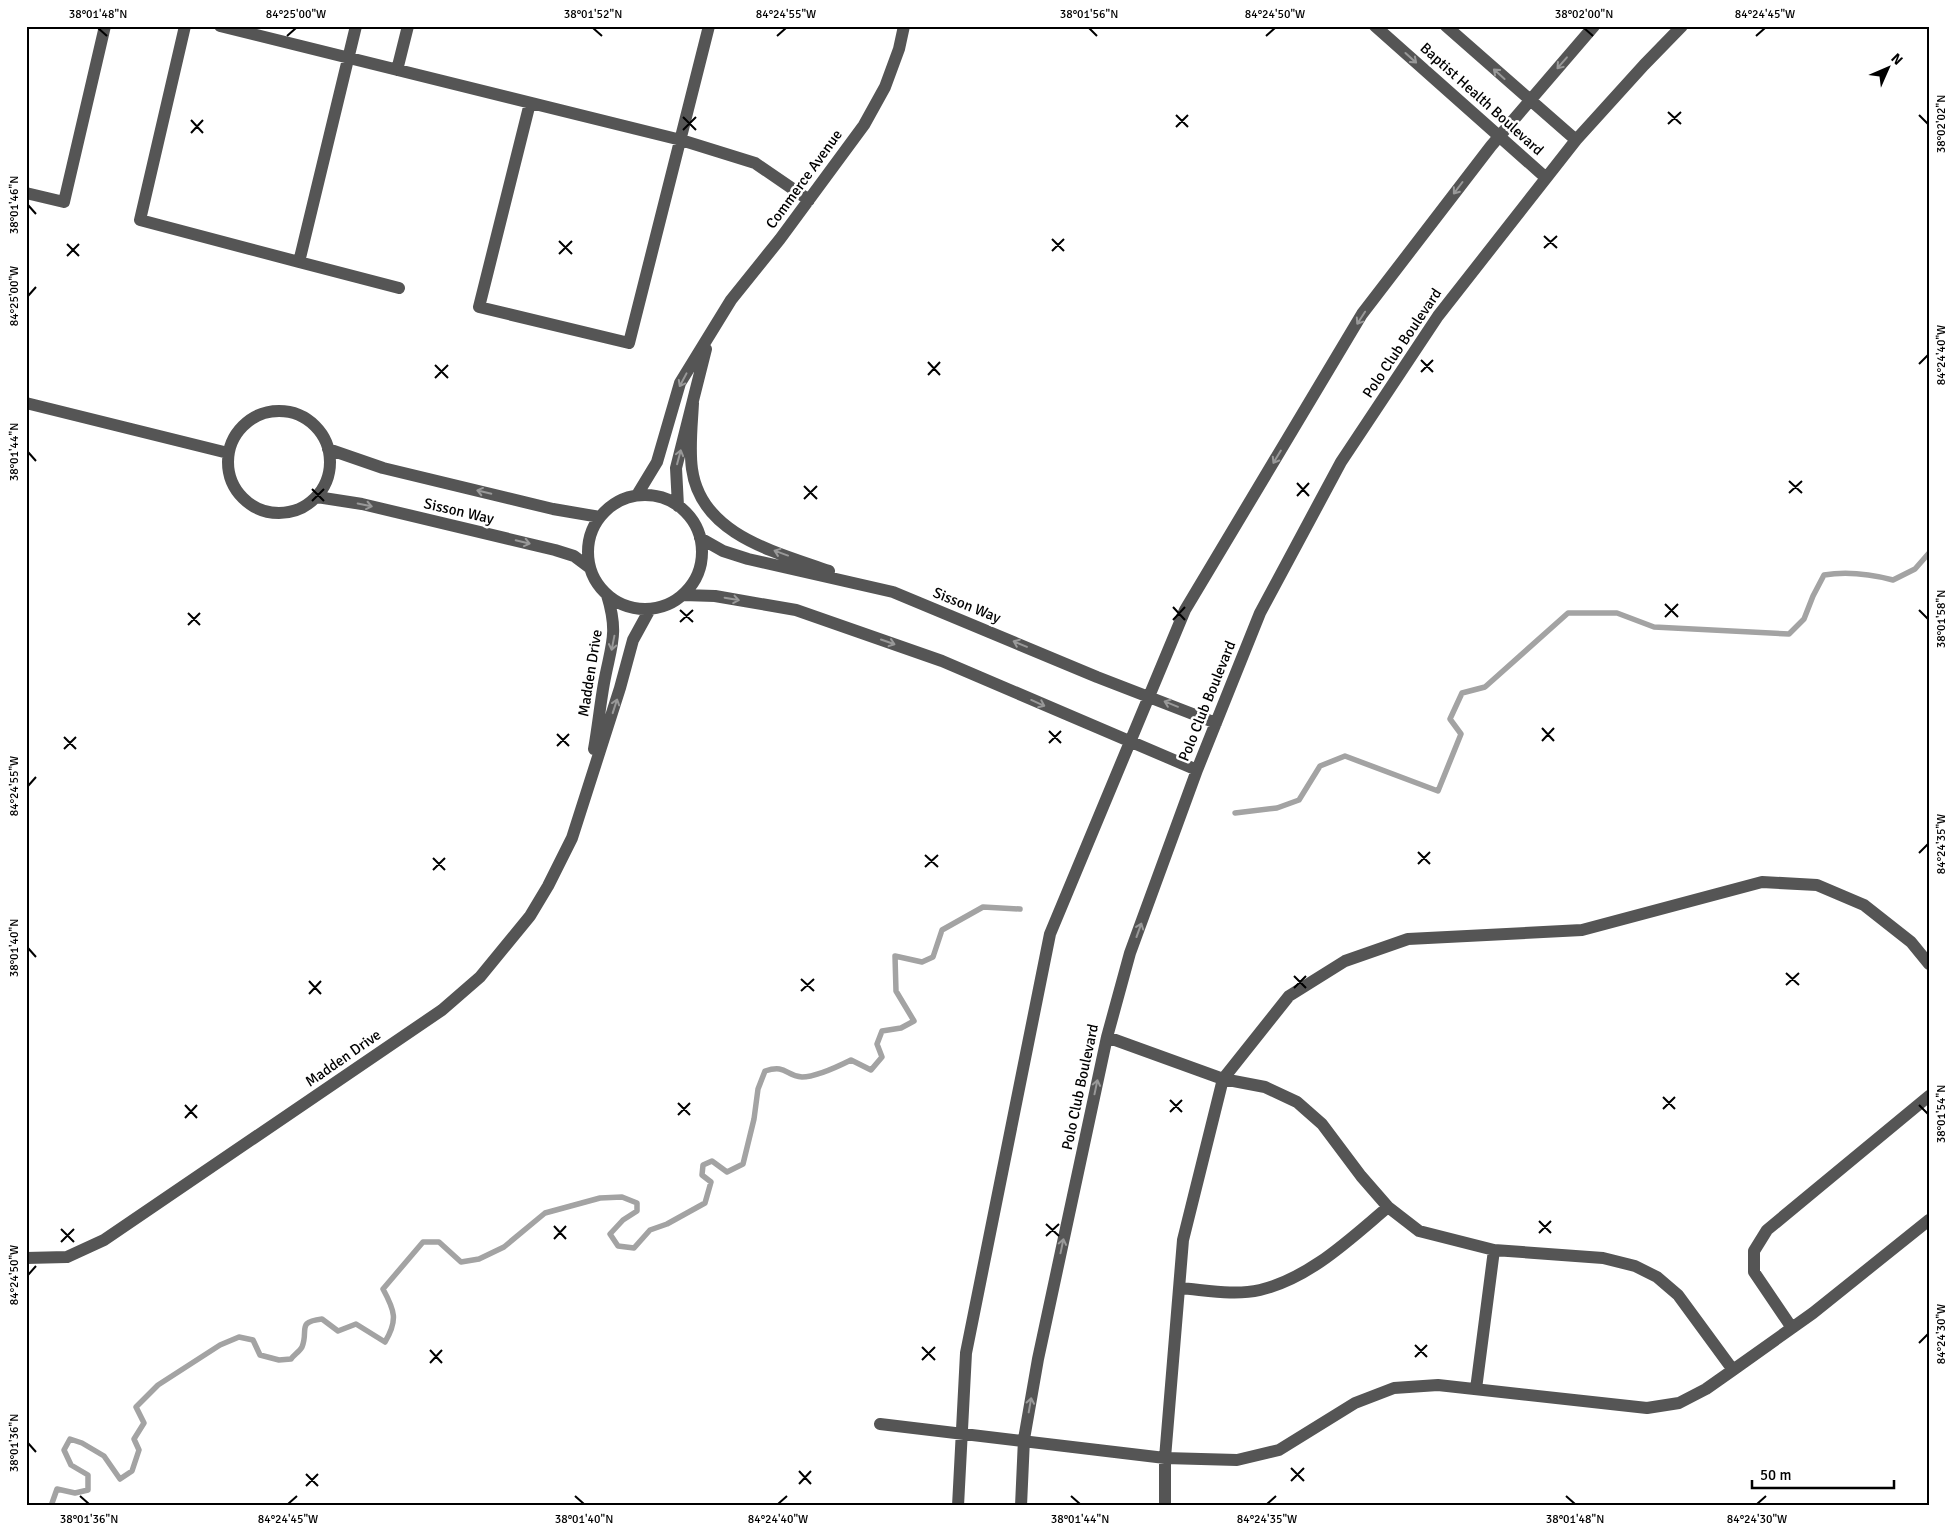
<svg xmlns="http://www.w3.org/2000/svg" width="1955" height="1532" font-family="Signika,sans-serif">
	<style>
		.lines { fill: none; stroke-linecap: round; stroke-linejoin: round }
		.stream { stroke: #a3a3a3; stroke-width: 5.5 }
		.minor { stroke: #555; stroke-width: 12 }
		.oneway { stroke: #999 }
		.ticks { fill: none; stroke: #000; stroke-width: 2 }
		.labels { text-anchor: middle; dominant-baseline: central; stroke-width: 5; stroke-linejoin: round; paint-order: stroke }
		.street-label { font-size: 15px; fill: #000; stroke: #fff }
		.neatline { fill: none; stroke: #000; stroke-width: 2 }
		.ticks-label { font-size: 12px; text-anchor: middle; fill: #000 }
	</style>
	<rect width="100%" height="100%" fill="#fff"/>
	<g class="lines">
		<!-- stream -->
		<path class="stream" d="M 1235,813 L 1277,808 L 1299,800 L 1320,766 L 1345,756 L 1438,791 L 1461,734 L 1450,719 L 1462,693 L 1485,687 L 1568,613 L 1617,613 L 1654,627 L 1789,634 L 1804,619 L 1813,596 L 1824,575 C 1848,571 1870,574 1893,580 L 1915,569 L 1929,553
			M 51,1506 L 57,1489 L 75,1493 L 88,1490 L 88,1475 L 71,1465 L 64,1450 L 70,1439 L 82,1443 L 104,1456 L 120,1479 L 132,1471 L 139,1450 L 134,1439 L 144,1423 L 136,1407 L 158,1385 L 220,1345 L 239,1337 L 253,1340 L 260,1355 L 279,1360 L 291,1359 C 294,1355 300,1351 302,1347 C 309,1330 296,1322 322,1319 L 338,1331 L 356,1324 L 385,1342 C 398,1320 395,1311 383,1289 L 423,1242 L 439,1242 L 461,1262 L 479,1259 L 504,1247 L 545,1213 L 600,1198 L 622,1197 L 637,1203 L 637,1211 L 623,1220 L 610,1234 L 618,1246 L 634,1248 L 650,1230 L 667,1224 L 705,1203 L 711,1182 L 702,1175 L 703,1165 L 712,1161 L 727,1172 L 743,1164 L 754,1119 L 758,1089 L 765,1071 C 787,1064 785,1076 802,1077 C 815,1077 839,1066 851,1060 L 871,1070 L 882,1057 L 877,1044 L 882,1031 L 901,1028 L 914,1021 L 896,991 L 895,956 L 922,962 L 933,957 L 942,930 L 983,907 L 1020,909"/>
		<!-- minor -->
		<path class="minor" d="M 185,26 L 140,220 L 299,262
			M 220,26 L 681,140 L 755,163 L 809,200
			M 356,26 L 299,262 L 399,288
			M 1375,26 L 1545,177
			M 1446,26 L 1576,140
			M 397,70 L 408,26
			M 530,103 L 479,307 L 629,343 L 709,26
			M 26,193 L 64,202 L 105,26
			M 26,403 L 228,453
			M 693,403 C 692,424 689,448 692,469 C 701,535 776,552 829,571
			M228 462a51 51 0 1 1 102 0a51 51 0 1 1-102 0Z
			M 328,449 L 383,468 L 553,509 L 600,517
			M 637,495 L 657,462 L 680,383 L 731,300 L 780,239 L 864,125 L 885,87 L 899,49 L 904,26
			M588 552a57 57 0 1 1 114 0a57 57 0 1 1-114 0Z
			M 317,497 L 362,504 L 555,550 L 574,556 L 590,568
			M 678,506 L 676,468 L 706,349
			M 700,538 L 723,551 L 748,559 L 893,592 L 1097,677 L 1216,723
			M 683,595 L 715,596 L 796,610 L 942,661 L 1197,770
			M 594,749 C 598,727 600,705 604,683 C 611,645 619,634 607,595
			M 26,1258 L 67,1257 L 104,1240 L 442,1010 L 480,977 L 530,916 L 548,886 L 572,838 L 620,688 L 633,640 L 650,609
			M 1180,1288 C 1206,1290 1234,1296 1260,1290 C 1310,1278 1350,1239 1388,1207
			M 1792,1328 L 1754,1272 L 1754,1251 L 1767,1230 L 1929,1096
			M 1733,1370 L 1813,1313 L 1929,1220
			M 1476,1389 L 1494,1250
			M 880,1424 L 1165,1458 L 1237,1460 L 1279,1450 L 1355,1403 L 1394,1388 L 1438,1385 L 1647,1408 L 1679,1403 L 1706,1389 L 1733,1370 L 1678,1295 L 1657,1277 L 1635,1266 L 1603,1258 L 1494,1250 L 1419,1231 L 1388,1207 L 1361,1176 L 1322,1124 L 1297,1102 L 1265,1087 L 1223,1079 L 1107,1037
			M 958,1506 L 966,1353 L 1050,934 L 1185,610 L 1362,314 L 1491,146 L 1594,26
			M 1021,1506 L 1024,1439 L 1038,1359 L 1107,1037 L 1130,953 L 1197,770 L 1260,613 L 1341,462 L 1438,316 L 1576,140 L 1644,65 L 1682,26
			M 1165,1506 L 1165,1458 L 1183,1240 L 1223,1079 L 1289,996 L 1345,961 L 1408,939 L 1582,930 L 1762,882 L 1817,885 L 1864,905 L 1911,942 L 1929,964"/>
	</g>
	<!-- one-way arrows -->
	<defs><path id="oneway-shaft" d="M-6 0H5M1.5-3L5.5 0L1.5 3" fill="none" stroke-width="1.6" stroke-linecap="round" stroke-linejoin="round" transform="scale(1.25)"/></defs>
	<g class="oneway">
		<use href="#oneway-shaft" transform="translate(1411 58) rotate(42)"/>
		<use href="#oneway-shaft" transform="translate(1562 63) rotate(131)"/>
		<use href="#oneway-shaft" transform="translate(1499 74) rotate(-138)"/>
		<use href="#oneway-shaft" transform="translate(1458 188) rotate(127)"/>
		<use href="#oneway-shaft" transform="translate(1361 318) rotate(123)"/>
		<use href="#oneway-shaft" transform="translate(683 380) rotate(118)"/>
		<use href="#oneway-shaft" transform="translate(679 457) rotate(-75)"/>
		<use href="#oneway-shaft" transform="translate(1277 457) rotate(121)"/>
		<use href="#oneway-shaft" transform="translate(484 492) rotate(-167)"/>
		<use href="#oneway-shaft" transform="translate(365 505) rotate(12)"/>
		<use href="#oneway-shaft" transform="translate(523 542) rotate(13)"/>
		<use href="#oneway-shaft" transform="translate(781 553) rotate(-160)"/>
		<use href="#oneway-shaft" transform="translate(732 599) rotate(10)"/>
		<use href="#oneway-shaft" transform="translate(888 642) rotate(19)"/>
		<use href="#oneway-shaft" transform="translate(613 643) rotate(101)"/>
		<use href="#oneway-shaft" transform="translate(1020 644) rotate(-157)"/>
		<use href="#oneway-shaft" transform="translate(1038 703) rotate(24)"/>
		<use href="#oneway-shaft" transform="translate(1171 704) rotate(-158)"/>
		<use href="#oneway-shaft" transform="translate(615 706) rotate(-72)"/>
		<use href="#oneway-shaft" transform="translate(1139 930) rotate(-70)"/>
		<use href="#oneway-shaft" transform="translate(1096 1087) rotate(-78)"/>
		<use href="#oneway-shaft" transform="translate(1062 1246) rotate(-78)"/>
		<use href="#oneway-shaft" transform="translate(1030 1405) rotate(-80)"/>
	</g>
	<!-- ticks -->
	<path class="ticks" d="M 98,28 L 107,36M 593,28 L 602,36M 1089,28 L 1097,36M 1584,28 L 1593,36M 287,36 L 296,28M 777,36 L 786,28M 1266,36 L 1275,28M 1756,36 L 1765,28M 1668,112 L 1681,124M 1176,115 L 1188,127M 1919,115 L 1928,124M 683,117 L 696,130M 191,120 L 203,133M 1668,124 L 1681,112M 1176,127 L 1188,115M 683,130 L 696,117M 191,133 L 203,120M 28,205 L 36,214M 1544,236 L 1557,248M 1052,239 L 1064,251M 559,241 L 572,254M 67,244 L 79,256M 1544,248 L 1557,236M 1052,251 L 1064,239M 559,254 L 572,241M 67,256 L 79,244M 28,296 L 36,287M 1421,360 L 1433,372M 928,362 L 940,375M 1919,364 L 1928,355M 435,365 L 448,378M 1421,372 L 1433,360M 928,375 L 940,362M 435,378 L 448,365M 28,452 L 36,461M 1789,481 L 1802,493M 1297,483 L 1309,496M 804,486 L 817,499M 312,489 L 324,501M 1789,493 L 1802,481M 1297,496 L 1309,483M 804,499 L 817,486M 312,501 L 324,489M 1665,604 L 1678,617M 1173,607 L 1185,620M 680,610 L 693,622M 1919,610 L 1928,619M 188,613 L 200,625M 1665,617 L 1678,604M 1173,620 L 1185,607M 680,622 L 693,610M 188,625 L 200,613M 1542,728 L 1554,741M 1049,731 L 1061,743M 557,734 L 569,746M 64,737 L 76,749M 1542,741 L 1554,728M 1049,743 L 1061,731M 557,746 L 569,734M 64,749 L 76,737M 28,786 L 36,777M 1418,852 L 1430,864M 1919,853 L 1928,844M 925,855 L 938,867M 433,858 L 445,870M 1418,864 L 1430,852M 925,867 L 938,855M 433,870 L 445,858M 28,948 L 36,957M 1786,973 L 1799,985M 1294,976 L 1306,988M 801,979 L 814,991M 309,981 L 321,994M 1786,985 L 1799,973M 1294,988 L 1306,976M 801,991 L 814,979M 309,994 L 321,981M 1663,1097 L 1675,1109M 1170,1100 L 1182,1112M 678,1103 L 690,1115M 185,1105 L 197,1118M 1919,1105 L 1928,1114M 1663,1109 L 1675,1097M 1170,1112 L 1182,1100M 678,1115 L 690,1103M 185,1118 L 197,1105M 1539,1221 L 1551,1233M 1046,1224 L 1059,1236M 554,1226 L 566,1239M 61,1229 L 74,1242M 1539,1233 L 1551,1221M 1046,1236 L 1059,1224M 554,1239 L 566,1226M 61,1242 L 74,1229M 28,1275 L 36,1266M 1919,1343 L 1928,1334M 1415,1345 L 1427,1357M 922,1347 L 935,1360M 430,1350 L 442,1363M 1415,1357 L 1427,1345M 922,1360 L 935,1347M 430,1363 L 442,1350M 28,1443 L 36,1452M 1291,1468 L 1304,1481M 799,1471 L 811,1484M 306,1474 L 318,1486M 1291,1481 L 1304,1468M 799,1484 L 811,1471M 306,1486 L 318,1474M 80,1496 L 89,1504M 575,1496 L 584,1504M 1071,1496 L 1080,1504M 1566,1496 L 1575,1504M 288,1504 L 297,1496M 778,1504 L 787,1496M 1267,1504 L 1276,1496M 1757,1504 L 1766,1496"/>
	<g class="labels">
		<!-- street labels -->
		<g class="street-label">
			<text transform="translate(1482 99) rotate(42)">Baptist Health Boulevard</text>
			<text transform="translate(804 179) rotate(-54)">Commerce Avenue</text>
			<text transform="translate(1402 343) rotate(-56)">Polo Club Boulevard</text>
			<text transform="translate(459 511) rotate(13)">Sisson Way</text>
			<text transform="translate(967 605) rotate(22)">Sisson Way</text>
			<text transform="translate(590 673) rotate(-81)">Madden Drive</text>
			<text transform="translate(1207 701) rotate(-68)">Polo Club Boulevard</text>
			<text transform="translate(343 1058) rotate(-35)">Madden Drive</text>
			<text transform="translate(1080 1087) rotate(-78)">Polo Club Boulevard</text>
		</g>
	</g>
	<!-- border -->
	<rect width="1955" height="1532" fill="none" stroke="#ffffff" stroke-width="55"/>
	<!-- north arrow -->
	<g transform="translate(1888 68) rotate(45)" stroke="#ffffff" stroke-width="4" paint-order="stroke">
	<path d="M0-4L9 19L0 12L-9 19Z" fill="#000000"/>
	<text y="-8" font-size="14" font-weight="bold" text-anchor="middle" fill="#000000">N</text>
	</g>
	<!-- scale -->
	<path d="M1752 1480v8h142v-8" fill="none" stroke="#000000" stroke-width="2.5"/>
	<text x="1760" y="1480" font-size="15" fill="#000000" stroke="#ffffff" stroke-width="4" paint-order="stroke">50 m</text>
	<rect x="28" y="28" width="1900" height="1476" class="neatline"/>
	<g class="ticks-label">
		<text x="98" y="18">38°01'48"N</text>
		<text x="296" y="18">84°25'00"W</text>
		<text x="593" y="18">38°01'52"N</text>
		<text x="786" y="18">84°24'55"W</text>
		<text x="1089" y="18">38°01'56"N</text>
		<text x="1275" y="18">84°24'50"W</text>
		<text x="1584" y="18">38°02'00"N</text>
		<text x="1765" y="18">84°24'45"W</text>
		<text transform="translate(1941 124) rotate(-90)" y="4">38°02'02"N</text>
		<text transform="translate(14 205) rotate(-90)" y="4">38°01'46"N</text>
		<text transform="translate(14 296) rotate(-90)" y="4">84°25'00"W</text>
		<text transform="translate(1941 355) rotate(-90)" y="4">84°24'40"W</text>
		<text transform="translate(14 452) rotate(-90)" y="4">38°01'44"N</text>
		<text transform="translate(1941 619) rotate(-90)" y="4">38°01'58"N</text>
		<text transform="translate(14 786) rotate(-90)" y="4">84°24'55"W</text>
		<text transform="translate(1941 844) rotate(-90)" y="4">84°24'35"W</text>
		<text transform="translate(14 948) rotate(-90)" y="4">38°01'40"N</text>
		<text transform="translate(1941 1114) rotate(-90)" y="4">38°01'54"N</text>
		<text transform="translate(14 1275) rotate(-90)" y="4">84°24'50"W</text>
		<text transform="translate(1941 1334) rotate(-90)" y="4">84°24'30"W</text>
		<text transform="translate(14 1443) rotate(-90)" y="4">38°01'36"N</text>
		<text x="89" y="1523">38°01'36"N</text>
		<text x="288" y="1523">84°24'45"W</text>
		<text x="584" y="1523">38°01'40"N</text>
		<text x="778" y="1523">84°24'40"W</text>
		<text x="1080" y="1523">38°01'44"N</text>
		<text x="1267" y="1523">84°24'35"W</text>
		<text x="1575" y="1523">38°01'48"N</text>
		<text x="1757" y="1523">84°24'30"W</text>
	</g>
</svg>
